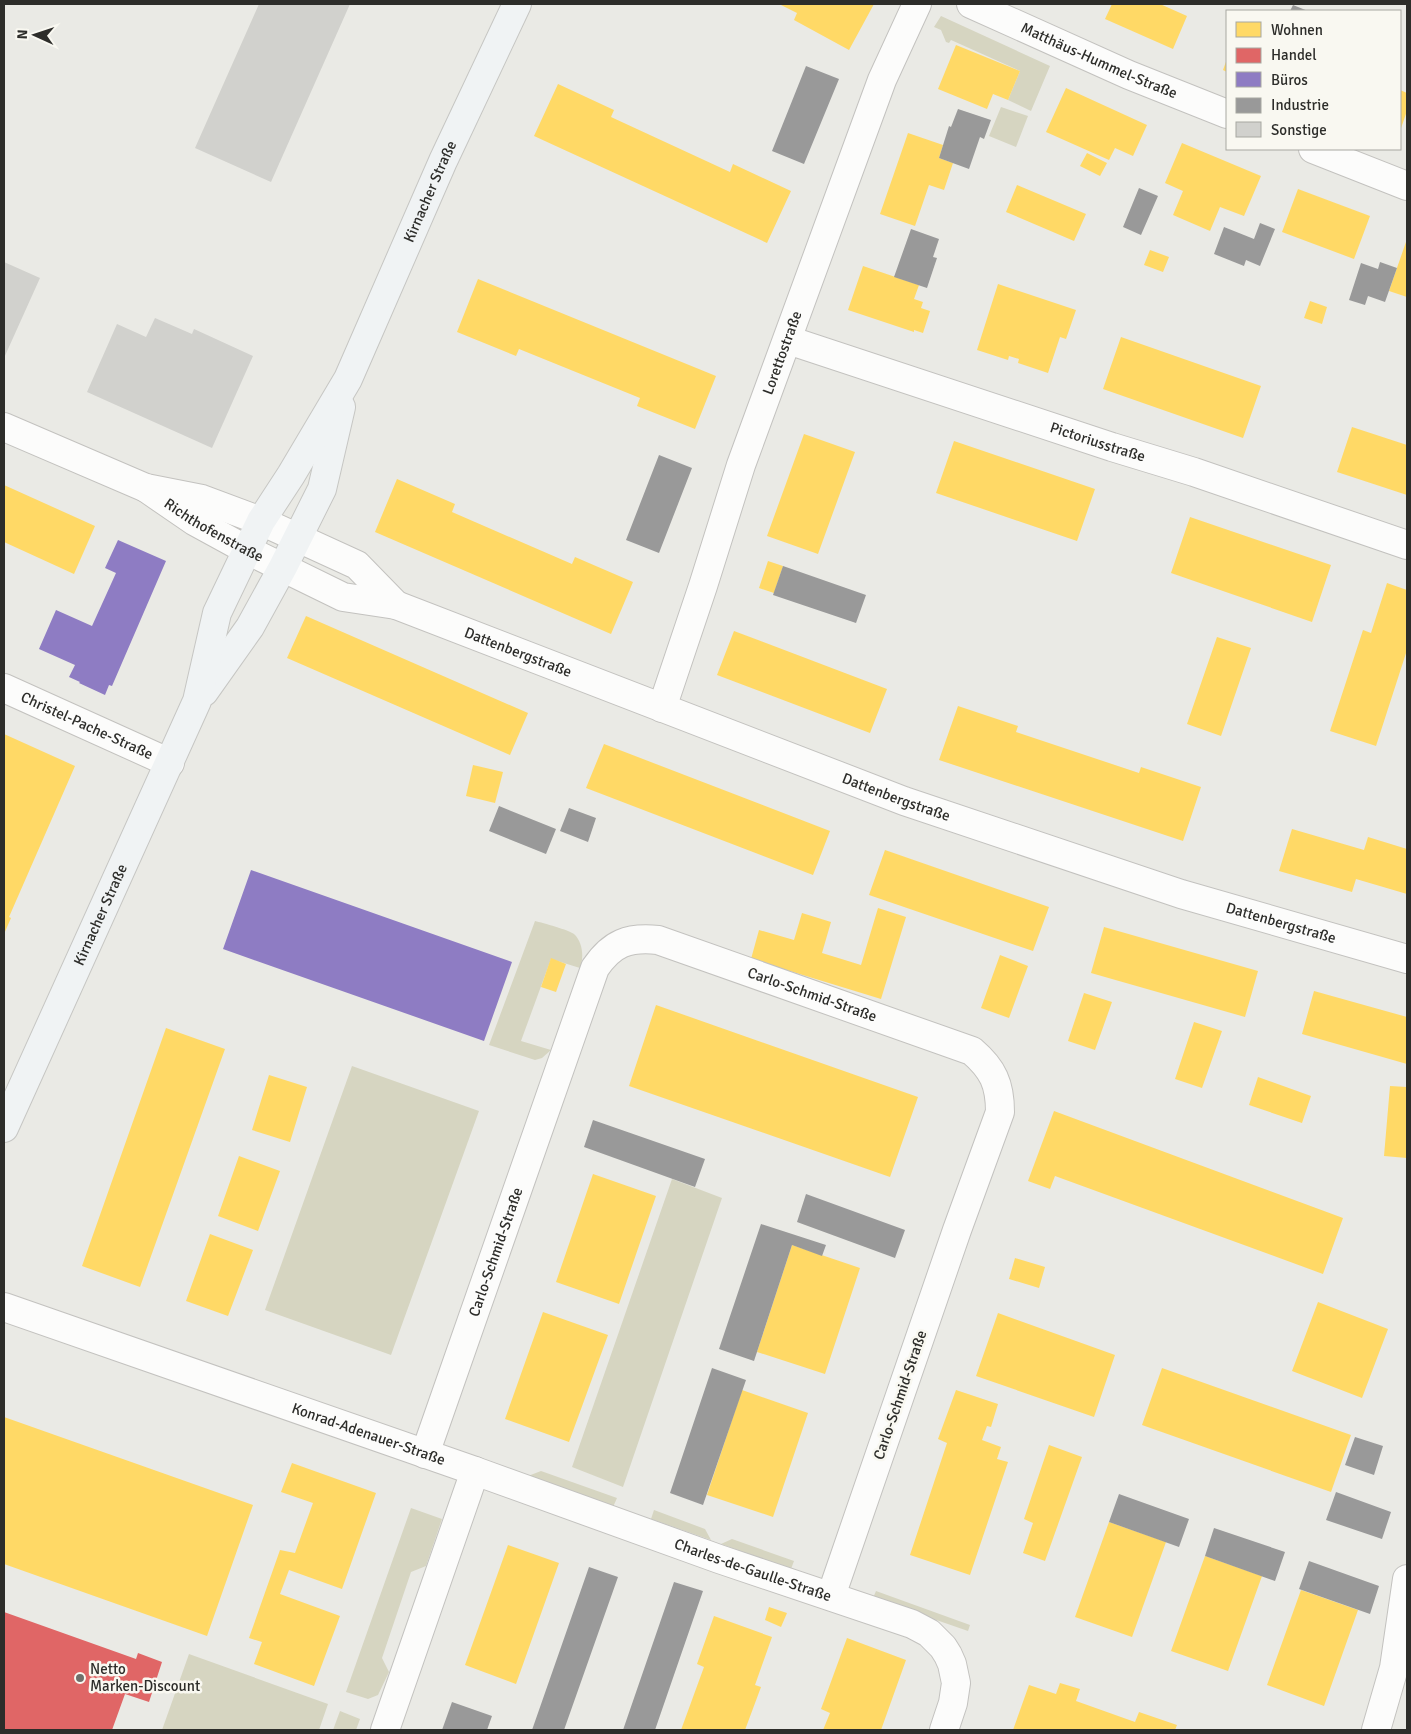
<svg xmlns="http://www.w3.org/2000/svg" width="1411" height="1734" font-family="Signika,sans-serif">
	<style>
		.green { fill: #d6d5c1 }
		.homes { fill: #ffd966 }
		.shops { fill: #e06666 }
		.offices { fill: #8e7cc3 }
		.industry { fill: #999 }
		.building { fill: #d1d1cd }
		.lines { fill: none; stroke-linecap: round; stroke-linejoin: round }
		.minor-casing { stroke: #c3c2bf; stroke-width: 30 }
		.major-casing { stroke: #c6c6c3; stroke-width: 30 }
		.minor { stroke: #fcfcfb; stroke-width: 28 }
		.major { stroke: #f0f3f4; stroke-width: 28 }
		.poi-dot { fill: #6f6f6b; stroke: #f9f8f1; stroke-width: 2 }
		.labels { text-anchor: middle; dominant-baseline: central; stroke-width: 5; stroke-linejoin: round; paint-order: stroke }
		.street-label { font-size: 15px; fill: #2d2d2a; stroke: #f9f8f1 }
		.poi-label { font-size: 15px; fill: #2d2d2a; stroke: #f9f8f1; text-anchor: start }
	</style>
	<rect width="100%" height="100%" fill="#eaeae5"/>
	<!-- green -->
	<path class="green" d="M 941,16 L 1050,66 L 1031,111 L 1008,100 L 1020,71 L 951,40 L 949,43 L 946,42 L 941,30 L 934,27 Z
		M 1001,107 L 1028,116 L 1016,147 L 989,136 Z
		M 535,921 C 543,923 569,930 574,934 C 583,942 584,958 580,968 L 551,959 L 521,1041 L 551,1050 L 542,1058 L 535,1060 L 489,1045 Z
		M 352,1066 L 479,1111 L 391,1355 L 265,1310 Z
		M 672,1179 L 722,1198 L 623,1487 L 572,1467 Z
		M 541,1471 L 617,1498 L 613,1507 L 528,1476 Z
		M 411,1508 L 442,1519 L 426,1566 L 411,1572 L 382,1658 L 389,1672 L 378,1695 L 368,1699 L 346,1692 Z
		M 654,1510 L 705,1529 L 711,1540 L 651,1519 Z
		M 732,1539 L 794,1561 L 791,1569 L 721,1544 Z
		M 876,1591 L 970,1625 L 968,1631 L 873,1598 Z
		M 189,1654 L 328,1704 L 319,1730 L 162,1730 Z
		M 340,1711 L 360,1719 L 356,1730 L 333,1730 Z"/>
	<!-- homes -->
	<path class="homes" d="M 779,4 L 874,4 L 849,50 L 794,20 L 797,13 Z
		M 1112,4 L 1160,4 L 1187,16 L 1173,49 L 1105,19 Z
		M 956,45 L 1020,71 L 1008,100 L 993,94 L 987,109 L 938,89 Z
		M 1227,59 L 1227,72 L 1223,70 Z
		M 558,84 L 614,110 L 611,117 L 730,172 L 733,164 L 791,191 L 767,243 L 534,136 Z
		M 1066,88 L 1147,125 L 1133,156 L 1115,148 L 1109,160 L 1046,132 Z
		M 1400,90 L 1407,93 L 1407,111 L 1400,131 Z
		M 908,133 L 943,145 L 939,158 L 953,163 L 944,190 L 929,185 L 915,226 L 880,214 Z
		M 1182,143 L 1261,176 L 1244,216 L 1220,207 L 1210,231 L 1173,215 L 1183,191 L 1165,183 Z
		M 1087,153 L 1107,163 L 1100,176 L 1080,166 Z
		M 1017,185 L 1086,214 L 1074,241 L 1006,212 Z
		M 1298,189 L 1370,216 L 1354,259 L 1282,232 Z
		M 1407,239 L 1407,297 L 1389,291 Z
		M 1150,250 L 1169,257 L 1163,272 L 1144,265 Z
		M 863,266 L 919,285 L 914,299 L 923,302 L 921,308 L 930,311 L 923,333 L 914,330 L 914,332 L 848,310 Z
		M 478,279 L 716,376 L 695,429 L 637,406 L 640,398 L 519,349 L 516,356 L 457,332 Z
		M 998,284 L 1076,310 L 1066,339 L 1060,337 L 1048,373 L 1018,363 L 1019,359 L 1009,356 L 1008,360 L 977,350 Z
		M 1310,301 L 1327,307 L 1322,324 L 1304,318 Z
		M 1121,337 L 1261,386 L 1243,438 L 1103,389 Z
		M 1352,427 L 1407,445 L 1407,495 L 1337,472 Z
		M 804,434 L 855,452 L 818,554 L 767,536 Z
		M 954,441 L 1095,489 L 1077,541 L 936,493 Z
		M 397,479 L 455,504 L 452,512 L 572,564 L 575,557 L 633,582 L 611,634 L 375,532 Z
		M 4,485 L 95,526 L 74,574 L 4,542 Z
		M 1190,517 L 1331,565 L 1312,622 L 1171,573 Z
		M 768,561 L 783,566 L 774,593 L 759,588 Z
		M 1387,583 L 1407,590 L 1407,650 L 1376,746 L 1330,731 L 1363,630 L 1371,633 Z
		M 306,616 L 528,713 L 510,755 L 287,658 Z
		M 734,631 L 887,689 L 870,733 L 717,675 Z
		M 1217,637 L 1251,648 L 1221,736 L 1187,724 Z
		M 958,706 L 1018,726 L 1016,732 L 1139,773 L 1141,767 L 1201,787 L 1183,841 L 939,760 Z
		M 4,734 L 75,766 L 9,917 L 11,918 L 4,934 Z
		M 604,744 L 830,831 L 813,875 L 586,788 Z
		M 473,765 L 503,772 L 495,803 L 466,796 Z
		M 1292,829 L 1364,850 L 1368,837 L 1407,849 L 1407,894 L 1356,879 L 1352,892 L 1279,871 Z
		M 885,850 L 1049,907 L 1033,951 L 869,895 Z
		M 878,908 L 906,917 L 881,999 L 751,959 L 759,930 L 794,940 L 802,913 L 831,922 L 822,953 L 861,965 Z
		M 1104,927 L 1258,971 L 1245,1017 L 1091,973 Z
		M 1000,955 L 1028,966 L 1009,1018 L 981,1008 Z
		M 551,958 L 566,964 L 556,992 L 541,987 Z
		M 1314,991 L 1407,1017 L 1407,1064 L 1302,1034 Z
		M 1084,993 L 1112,1002 L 1095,1050 L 1068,1041 Z
		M 656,1005 L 918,1097 L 890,1177 L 629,1086 Z
		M 1194,1022 L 1222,1031 L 1202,1088 L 1175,1079 Z
		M 166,1028 L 225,1049 L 140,1287 L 82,1266 Z
		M 269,1075 L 307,1087 L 290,1142 L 252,1130 Z
		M 1258,1077 L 1311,1096 L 1302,1123 L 1249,1105 Z
		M 1390,1086 L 1407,1087 L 1407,1158 L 1384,1156 Z
		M 1054,1111 L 1343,1218 L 1323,1274 L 1055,1176 L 1050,1189 L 1028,1181 Z
		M 239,1156 L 280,1171 L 258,1231 L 218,1216 Z
		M 593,1174 L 656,1196 L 619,1304 L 556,1282 Z
		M 210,1234 L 253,1250 L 228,1316 L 186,1301 Z
		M 792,1245 L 860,1268 L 825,1374 L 757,1352 Z
		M 1015,1258 L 1045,1267 L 1039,1288 L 1009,1279 Z
		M 1318,1302 L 1388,1329 L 1362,1398 L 1292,1371 Z
		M 543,1312 L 608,1335 L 569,1442 L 505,1419 Z
		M 998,1313 L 1115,1355 L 1094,1417 L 976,1376 Z
		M 1162,1368 L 1351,1435 L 1331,1492 L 1142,1425 Z
		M 742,1390 L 808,1413 L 773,1517 L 707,1495 Z
		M 956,1390 L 998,1404 L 991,1427 L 987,1426 L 982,1440 L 1001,1447 L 997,1459 L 1008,1462 L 970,1575 L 910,1555 L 947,1443 L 938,1439 Z
		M 4,1417 L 253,1505 L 207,1636 L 4,1564 Z
		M 1049,1445 L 1082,1457 L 1045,1561 L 1023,1553 L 1033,1523 L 1024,1519 Z
		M 292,1463 L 376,1493 L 342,1589 L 289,1570 L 280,1594 L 340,1616 L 314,1686 L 254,1664 L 262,1642 L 249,1638 L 280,1550 L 295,1553 L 313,1503 L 281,1492 Z
		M 1109,1522 L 1166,1542 L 1132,1637 L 1075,1617 Z
		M 508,1545 L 559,1563 L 516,1684 L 465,1665 Z
		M 1205,1556 L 1262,1576 L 1228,1671 L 1171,1651 Z
		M 1301,1590 L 1358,1610 L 1324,1706 L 1267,1685 Z
		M 769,1607 L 787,1613 L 781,1627 L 765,1620 Z
		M 714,1616 L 772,1637 L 755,1685 L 761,1687 L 745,1730 L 681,1730 L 704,1667 L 697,1664 Z
		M 847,1638 L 906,1660 L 881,1730 L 823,1730 L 830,1713 L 821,1709 Z
		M 1060,1683 L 1080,1689 L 1076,1701 L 1135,1722 L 1139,1712 L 1177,1725 L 1175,1730 L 1013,1730 L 1029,1685 L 1056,1694 Z"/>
	<!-- shops -->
	<path class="shops" d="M 4,1612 L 136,1659 L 138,1653 L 162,1662 L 149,1702 L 125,1694 L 112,1730 L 4,1730 Z"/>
	<!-- offices -->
	<path class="offices" d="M 118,540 L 166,561 L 112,686 L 109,685 L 105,695 L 79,683 L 80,682 L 69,677 L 75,665 L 39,649 L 56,610 L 92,626 L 116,573 L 105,568 Z
		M 251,870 L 512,962 L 484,1041 L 223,949 Z"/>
	<!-- industry -->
	<path class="industry" d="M 1293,5 L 1308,11 L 1290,11 Z
		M 806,66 L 839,79 L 804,164 L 772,151 Z
		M 958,109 L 991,120 L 984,139 L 980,137 L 969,169 L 939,158 L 949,126 L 951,127 Z
		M 1139,188 L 1158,196 L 1141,235 L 1123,227 Z
		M 1260,223 L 1275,229 L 1260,266 L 1246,260 L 1244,266 L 1214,254 L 1224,227 L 1254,239 Z
		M 911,229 L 939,239 L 933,257 L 937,258 L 927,288 L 894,277 Z
		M 1380,262 L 1397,268 L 1385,302 L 1368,296 L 1365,305 L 1349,300 L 1361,263 L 1378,269 Z
		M 659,455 L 692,468 L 659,553 L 626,540 Z
		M 783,566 L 866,595 L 856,623 L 773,595 Z
		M 499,806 L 556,829 L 546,854 L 489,831 Z
		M 569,808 L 596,818 L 588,842 L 560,831 Z
		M 593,1120 L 705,1159 L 695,1187 L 584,1147 Z
		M 806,1194 L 905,1230 L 895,1258 L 797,1222 Z
		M 761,1224 L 826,1245 L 822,1256 L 792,1245 L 754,1361 L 719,1349 Z
		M 712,1368 L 746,1380 L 703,1505 L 670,1493 Z
		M 1355,1437 L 1383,1446 L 1374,1475 L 1345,1465 Z
		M 1336,1492 L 1391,1512 L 1382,1539 L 1326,1520 Z
		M 1119,1494 L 1189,1519 L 1179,1547 L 1109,1522 Z
		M 1214,1528 L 1285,1552 L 1275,1581 L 1205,1556 Z
		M 1309,1561 L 1379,1586 L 1370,1614 L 1299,1589 Z
		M 589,1567 L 618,1577 L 564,1730 L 532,1730 Z
		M 674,1582 L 703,1591 L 655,1730 L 623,1730 Z
		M 452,1702 L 492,1716 L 487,1730 L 442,1730 Z"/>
	<!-- building -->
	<path class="building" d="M 259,4 L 350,4 L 271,182 L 195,148 Z
		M 4,262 L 40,278 L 4,358 Z
		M 155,318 L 192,334 L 194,329 L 253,356 L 212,448 L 87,392 L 117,324 L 146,337 Z"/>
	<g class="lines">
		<!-- minor casing -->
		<g class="minor-casing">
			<g id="minor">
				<path id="s1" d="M 971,4 L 1129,75 L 1227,114"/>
				<path d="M 1313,149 L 1407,186"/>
				<path id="s2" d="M 788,340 L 1112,447 L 1194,472 L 1407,545"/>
				<path d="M 4,427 L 146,488 L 202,499 L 261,521 L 357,565 L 396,605"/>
				<path id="s3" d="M 146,488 L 194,521 L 247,550 L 343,597 L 396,605 L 904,801 L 1181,894 L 1407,959"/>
				<path id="s4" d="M 4,688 L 170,763"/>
				<path id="s5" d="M 662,708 L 703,586 L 741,465 L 882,80 L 917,4"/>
				<path id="s6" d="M 4,1307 L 475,1471 L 385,1730"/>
				<path id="s7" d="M 425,1454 L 595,968 C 612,943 628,937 658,940 L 972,1051 C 993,1069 1000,1084 1000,1112 L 957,1230 L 831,1596"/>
				<path id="s8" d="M 475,1471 L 719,1559 L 912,1624 L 929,1633 L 943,1647 L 948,1655 L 952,1664 L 956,1683 L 953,1703 L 944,1730"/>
				<path d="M 1376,1730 L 1394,1668 L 1407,1579"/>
			</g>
		</g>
		<!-- major casing -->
		<g class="major-casing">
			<g id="major">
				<path d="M 204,692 L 250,627 L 283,567 L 322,489 L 341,407"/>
				<path id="s9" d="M 4,1128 L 197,701 L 217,613 L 261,521 L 291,475 L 348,379 L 443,161 L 517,4"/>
			</g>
		</g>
		<!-- minor -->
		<use href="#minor" class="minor"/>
		<!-- major -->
		<use href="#major" class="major"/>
	</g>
	<!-- markers -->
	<circle class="poi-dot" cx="80" cy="1678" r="5"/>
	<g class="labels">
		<!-- street labels -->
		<g class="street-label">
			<text stroke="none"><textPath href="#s1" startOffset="140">Matthäus-Hummel-Straße</textPath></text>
			<text stroke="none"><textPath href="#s9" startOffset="1032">Kirnacher Straße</textPath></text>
			<text stroke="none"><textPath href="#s5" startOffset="375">Lorettostraße</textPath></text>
			<text stroke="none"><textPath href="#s2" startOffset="326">Pictoriusstraße</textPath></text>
			<text stroke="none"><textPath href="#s3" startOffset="80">Richthofenstraße</textPath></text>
			<text stroke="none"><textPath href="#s3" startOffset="410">Dattenbergstraße</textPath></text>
			<text stroke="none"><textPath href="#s4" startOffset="91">Christel-Pache-Straße</textPath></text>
			<text stroke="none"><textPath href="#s3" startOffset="815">Dattenbergstraße</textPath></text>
			<text stroke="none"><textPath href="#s9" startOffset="234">Kirnacher Straße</textPath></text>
			<text stroke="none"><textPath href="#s3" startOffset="1220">Dattenbergstraße</textPath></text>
			<text stroke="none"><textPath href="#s7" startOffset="752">Carlo-Schmid-Straße</textPath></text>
			<text stroke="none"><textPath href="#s7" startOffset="214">Carlo-Schmid-Straße</textPath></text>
			<text transform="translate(900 1395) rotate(-71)">Carlo-Schmid-Straße</text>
			<text stroke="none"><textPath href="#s6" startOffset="386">Konrad-Adenauer-Straße</textPath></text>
			<text stroke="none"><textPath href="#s8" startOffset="295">Charles-de-Gaulle-Straße</textPath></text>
		</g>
		<!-- poi labels -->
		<g class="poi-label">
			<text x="90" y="1669">Netto<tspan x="90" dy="17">Marken-Discount</tspan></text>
		</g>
	</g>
	<!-- border -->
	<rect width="1411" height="1734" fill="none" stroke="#2d2d2a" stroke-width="10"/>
	<!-- legend -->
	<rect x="1226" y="10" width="175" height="140" fill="#f9f8f1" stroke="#a7a7a1"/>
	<rect x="1236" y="22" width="25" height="15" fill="#ffd966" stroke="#a7a7a1"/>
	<text x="1271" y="35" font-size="15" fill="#2d2d2a">Wohnen</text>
	<rect x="1236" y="48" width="25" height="15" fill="#e06666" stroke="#a7a7a1"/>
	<text x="1271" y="60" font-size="15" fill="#2d2d2a">Handel</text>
	<rect x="1236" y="72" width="25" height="15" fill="#8e7cc3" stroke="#a7a7a1"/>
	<text x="1271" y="85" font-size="15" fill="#2d2d2a">Büros</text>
	<rect x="1236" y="98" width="25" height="15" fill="#999999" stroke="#a7a7a1"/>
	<text x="1271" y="110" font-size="15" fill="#2d2d2a">Industrie</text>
	<rect x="1236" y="122" width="25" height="15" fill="#d1d1cd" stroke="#a7a7a1"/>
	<text x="1271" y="135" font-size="15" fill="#2d2d2a">Sonstige</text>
	<!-- north arrow -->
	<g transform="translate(35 35) rotate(273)" stroke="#f9f8f1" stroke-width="4" paint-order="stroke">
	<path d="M0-4L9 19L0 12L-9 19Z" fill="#2d2d2a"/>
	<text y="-8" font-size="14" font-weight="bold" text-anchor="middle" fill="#2d2d2a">N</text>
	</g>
</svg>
